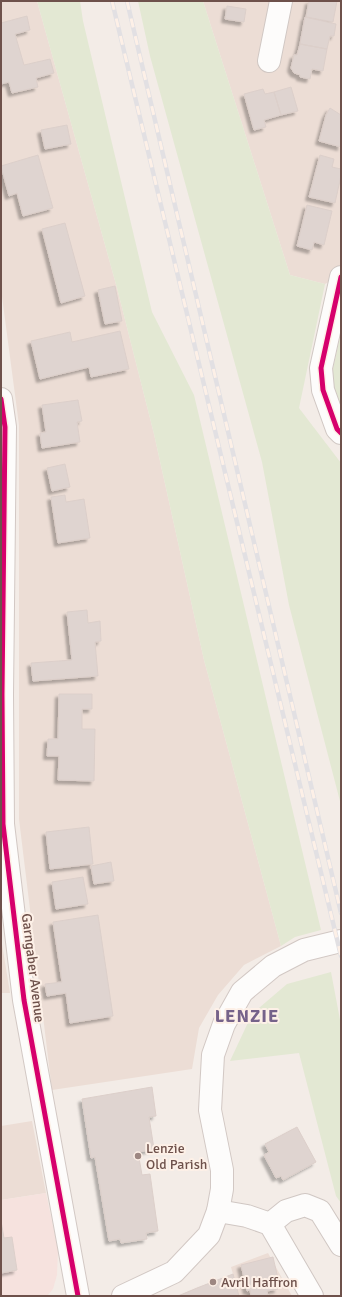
<svg xmlns="http://www.w3.org/2000/svg" width="342" height="1297" font-family="Signika,sans-serif">
	<style>
		.residential { fill: #ecddd5 }
		.commercial { fill: #f6e2de }
		.green { fill: #e3e8d3 }
		.building { fill: #dfd4d0; stroke: #dccfca; filter: url(#shadow) }
		.lines { fill: none; stroke-linecap: round; stroke-linejoin: round }
		.street-casing { stroke: #d0c7c3; stroke-width: 24 }
		.secondary-casing { stroke: #d2c8c4; stroke-width: 24 }
		.street { stroke: #fdfcfb; stroke-width: 22 }
		.secondary { stroke: #fdfcfb; stroke-width: 22 }
		.rail-casing { stroke: #e2e0e3; stroke-width: 4.5 }
		.rail { stroke: #fdf0e7; stroke-width: 3; stroke-dasharray: 9; stroke-linecap: butt }
		.cycleway-casing { stroke: #fdf0e7; stroke-width: 8 }
		.cycleway { stroke: #d6006c; stroke-width: 5 }
		.poi-dot { fill: #9d8782; stroke: #fdf0e7; stroke-width: 1.5 }
		.labels { text-anchor: middle; dominant-baseline: central; stroke-width: 4; stroke-linejoin: round; paint-order: stroke }
		.street-label { font-size: 14px; fill: #6e514b; stroke: #fdf0e7 }
		.poi-label { font-size: 14px; fill: #6e514b; stroke: #fdf0e7; text-anchor: start }
		.district-label { font-size: 18px; font-weight: bold; letter-spacing: 1px; fill: #76638a; stroke: #fdf0e7 }
	</style>
	<defs>
		<filter id="shadow"><feDropShadow dx="-3.5" dy="3.5" stdDeviation="1" flood-color="#0004"/></filter>
	</defs>
	<rect width="100%" height="100%" fill="#f3ece7"/>
	<!-- residential -->
	<path class="residential" d="M 1,1 L 37,1 L 117,288 L 154,434 L 204,660 L 281,946 L 244,965 L 218,995 L 199,1028 L 192,1069 L 52,1090 L 19,819 L 19,425 L 1,289 Z
		M 203,1 L 341,1 L 341,275 L 325,284 L 290,275 Z
		M 1,938 L 10,993 L 1,993 Z
		M 32,1121 L 46,1193 L 1,1200 L 1,1126 Z
		M 268,1253 L 292,1296 L 239,1296 L 231,1267 Z"/>
	<!-- commercial -->
	<path class="commercial" d="M 46,1193 L 58,1250 L 57,1275 L 53,1289 L 47,1296 L 1,1296 L 1,1200 Z"/>
	<!-- green -->
	<path class="green" d="M 37,1 L 80,1 L 83,21 L 152,312 L 194,395 L 321,930 L 295,937 L 281,946 L 204,660 L 154,434 L 117,288 Z
		M 138,1 L 203,1 L 290,275 L 325,284 L 299,408 L 341,463 L 341,805 L 289,605 L 262,462 L 150,56 Z
		M 341,332 L 341,407 L 331,378 Z
		M 331,972 L 341,1025 L 341,1203 L 336,1196 L 299,1053 L 230,1061 L 252,1014 L 287,984 Z"/>
	<!-- building -->
	<path class="building" d="M 309,1 L 337,1 L 333,22 L 306,17 Z
		M 227,6 L 246,9 L 244,22 L 225,19 Z
		M 27,16 L 30,30 L 15,34 L 24,65 L 50,59 L 54,73 L 36,78 L 38,87 L 12,93 L 9,82 L 1,84 L 1,23 Z
		M 305,17 L 336,24 L 334,36 L 330,36 L 327,49 L 300,44 Z
		M 300,44 L 327,49 L 323,71 L 312,69 L 310,79 L 300,77 L 300,75 L 294,73 L 291,68 L 294,55 L 297,55 Z
		M 291,87 L 298,111 L 281,115 L 274,92 Z
		M 263,89 L 265,94 L 274,92 L 281,115 L 264,120 L 266,127 L 254,130 L 244,94 Z
		M 330,108 L 341,115 L 341,147 L 319,141 L 326,115 Z
		M 67,125 L 71,144 L 45,149 L 41,130 Z
		M 38,155 L 53,208 L 23,216 L 17,193 L 9,196 L 1,166 Z
		M 320,155 L 334,159 L 332,167 L 341,169 L 341,176 L 335,203 L 309,197 Z
		M 307,205 L 332,211 L 324,245 L 314,242 L 312,250 L 297,246 Z
		M 65,223 L 85,296 L 61,303 L 42,229 Z
		M 115,286 L 122,321 L 105,324 L 98,290 Z
		M 120,331 L 129,369 L 91,377 L 89,367 L 40,379 L 31,341 L 70,332 L 72,342 Z
		M 78,400 L 82,421 L 77,422 L 80,442 L 42,448 L 40,433 L 46,432 L 42,405 Z
		M 65,464 L 70,487 L 52,491 L 47,468 Z
		M 65,495 L 66,502 L 84,499 L 90,538 L 58,543 L 51,497 Z
		M 87,610 L 88,623 L 100,621 L 101,641 L 95,642 L 98,676 L 33,681 L 31,663 L 72,660 L 67,612 Z
		M 59,694 L 92,694 L 92,709 L 82,709 L 82,729 L 95,729 L 94,781 L 58,780 L 59,756 L 47,756 L 48,739 L 58,739 Z
		M 89,827 L 93,864 L 50,869 L 46,832 Z
		M 111,862 L 114,881 L 94,884 L 91,866 Z
		M 83,877 L 88,904 L 56,909 L 52,882 Z
		M 98,915 L 113,1016 L 70,1023 L 66,993 L 47,996 L 45,984 L 62,982 L 53,922 Z
		M 152,1087 L 156,1116 L 149,1117 L 154,1149 L 138,1152 L 142,1175 L 150,1174 L 158,1231 L 146,1233 L 147,1239 L 121,1243 L 120,1239 L 109,1241 L 95,1157 L 91,1158 L 82,1099 Z
		M 297,1127 L 316,1162 L 283,1180 L 281,1176 L 276,1178 L 264,1155 L 269,1152 L 265,1144 Z
		M 1,1221 L 4,1238 L 12,1237 L 17,1270 L 1,1273 Z
		M 273,1257 L 279,1283 L 276,1284 L 278,1289 L 267,1291 L 268,1296 L 251,1296 L 250,1290 L 247,1291 L 241,1265 Z
		M 233,1274 L 239,1296 L 178,1296 L 197,1288 Z"/>
	<g class="lines">
		<!-- street casing -->
		<g class="street-casing">
			<path id="street" d="M 269,61 L 281,1
				M 341,277 L 321,368 L 323,390 L 337,429 L 341,433
				M 218,1211 L 247,1216 L 270,1224 L 312,1296
				M 270,1224 L 286,1211 L 305,1205 L 320,1211 L 341,1245"/>
		</g>
		<!-- secondary casing -->
		<g class="secondary-casing">
			<path id="secondary" d="M 1,399 L 5,427 L 2,694 L 3,824 L 24,1000 L 78,1296
				M 123,1296 L 174,1272 L 209,1235 L 218,1211 L 222,1189 L 222,1170 L 210,1110 L 213,1055 L 224,1024 L 242,992 L 273,966 L 304,950 L 341,941"/>
		</g>
		<!-- street -->
		<use href="#street" class="street"/>
		<!-- secondary -->
		<use href="#secondary" class="secondary"/>
		<!-- rail casing -->
		<g class="rail-casing">
			<path id="rail" d="M 112,1 L 341,956
				M 127,1 L 341,913"/>
		</g>
		<!-- rail -->
		<use href="#rail" class="rail"/>
		<!-- cycleway casing -->
		<g class="cycleway-casing">
			<path id="cycleway" d="M 341,277 L 321,368 L 323,390 L 337,429 L 341,433
				M 1,399 L 5,427 L 2,694 L 3,824 L 24,1000 L 78,1296"/>
		</g>
		<!-- cycleway -->
		<use href="#cycleway" class="cycleway"/>
	</g>
	<!-- markers -->
	<g class="poi-dot">
		<circle cx="138" cy="1156" r="4"/>
		<circle cx="213" cy="1282" r="4"/>
	</g>
	<g class="labels">
		<!-- street labels -->
		<g class="street-label">
			<text transform="translate(33 968) rotate(83)">Garngaber Avenue</text>
		</g>
		<!-- poi labels -->
		<g class="poi-label">
			<text x="146" y="1148">Lenzie<tspan x="146" dy="16">Old Parish</tspan></text>
			<text x="221" y="1282">Avril Haffron</text>
		</g>
		<!-- district labels -->
		<g class="district-label">
			<text x="247" y="1016">LENZIE</text>
		</g>
	</g>
	<!-- border -->
	<rect width="342" height="1297" fill="none" stroke="#6e514b" stroke-width="4"/>
</svg>
